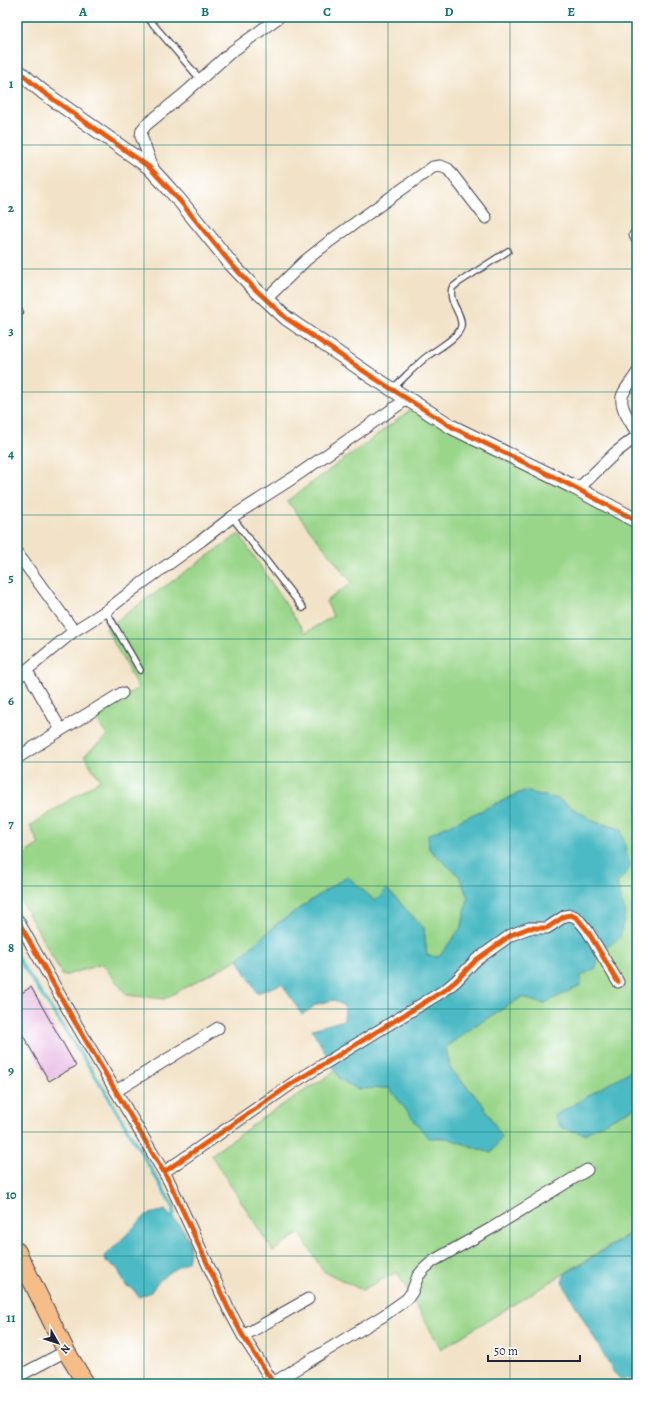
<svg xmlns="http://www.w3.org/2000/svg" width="654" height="1401" font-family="Alegreya,serif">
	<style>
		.green { fill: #9ad68a; stroke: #5e7c62 }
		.water { fill: #4cbac4; stroke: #376e80 }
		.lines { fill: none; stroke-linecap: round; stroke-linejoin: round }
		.stream { stroke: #4cbac4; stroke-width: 3.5 }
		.building { fill: #e4b0df }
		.service-casing { stroke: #413f50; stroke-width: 8 }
		.minor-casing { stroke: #413f50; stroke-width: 13 }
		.tertiary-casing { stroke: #413f50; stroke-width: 16 }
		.primary-casing { stroke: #413f50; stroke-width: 19 }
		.service { stroke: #fff; stroke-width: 5.5 }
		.minor { stroke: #fff; stroke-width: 11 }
		.tertiary { stroke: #fff; stroke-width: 14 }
		.primary { stroke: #f7bd88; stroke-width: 17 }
		.cycleway-casing { stroke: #fff; stroke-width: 8 }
		.cycleway { stroke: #e8590c; stroke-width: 5 }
		.grid { fill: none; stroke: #0f766e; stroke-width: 1; stroke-opacity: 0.55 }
		.neatline { fill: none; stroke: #0f766e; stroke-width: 1.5 }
		.grid-label { font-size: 13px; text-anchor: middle; font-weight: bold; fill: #0f766e }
	</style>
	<rect width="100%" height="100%" fill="#fff"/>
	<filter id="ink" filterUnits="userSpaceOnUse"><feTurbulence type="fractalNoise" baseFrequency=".025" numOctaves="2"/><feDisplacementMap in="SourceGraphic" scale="8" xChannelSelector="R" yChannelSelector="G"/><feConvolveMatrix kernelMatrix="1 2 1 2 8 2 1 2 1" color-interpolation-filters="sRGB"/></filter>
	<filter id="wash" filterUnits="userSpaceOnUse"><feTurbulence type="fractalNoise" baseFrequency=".012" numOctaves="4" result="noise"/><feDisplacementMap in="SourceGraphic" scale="16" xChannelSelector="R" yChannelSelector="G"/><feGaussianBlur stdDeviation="0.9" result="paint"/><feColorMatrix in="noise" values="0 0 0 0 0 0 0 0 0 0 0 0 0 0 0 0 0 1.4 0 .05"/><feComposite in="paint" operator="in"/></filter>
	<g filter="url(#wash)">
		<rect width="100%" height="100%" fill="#f2e3c8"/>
		<!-- green -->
		<path class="green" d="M 415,407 L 637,517 L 637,1067 L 555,1116 L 584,1134 L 637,1106 L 637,1229 L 441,1349 L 397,1272 L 362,1290 L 323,1271 L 300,1233 L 273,1251 L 211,1155 L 268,1114 L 336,1071 C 349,1094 368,1088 389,1087 L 428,1137 L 447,1138 L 491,1153 L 482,1103 L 450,1068 L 446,1047 L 476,1025 L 522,997 L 543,1004 L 581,976 L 600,952 L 625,913 L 617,884 L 621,829 L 595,822 L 558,799 L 523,791 L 480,812 L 429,849 L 459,876 L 468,897 L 462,926 L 439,957 L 427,956 L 424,928 L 387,889 L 375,901 L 347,876 L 278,923 L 238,959 L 164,999 L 127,995 L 102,964 L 63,976 L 17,894 L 17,859 L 39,844 L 30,826 L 100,780 L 84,756 L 107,736 L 93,714 L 138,688 L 106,628 L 239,534 L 305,633 L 333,616 L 326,601 L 352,583 L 287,501 Z"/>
		<!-- water -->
		<path class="water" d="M 524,791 L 558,799 L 595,822 L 621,829 L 630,868 L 617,884 L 625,913 L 620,938 L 600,952 L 596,968 L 581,976 L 581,985 L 543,1004 L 522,997 L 476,1025 L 446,1047 L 450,1069 L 482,1103 L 502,1137 L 491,1153 L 447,1138 L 428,1138 L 389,1088 L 357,1089 L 340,1079 L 312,1029 L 344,1020 L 345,1007 L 334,1000 L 317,1004 L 302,1015 L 282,984 L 257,993 L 238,959 L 278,923 L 347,876 L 375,901 L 387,889 L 424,928 L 427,956 L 439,957 L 462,926 L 468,897 L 459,876 L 429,849 L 428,835 Z
			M 637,1067 L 637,1106 L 584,1134 L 562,1128 L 554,1116 Z
			M 165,1210 C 180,1226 195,1236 188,1261 L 168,1273 L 157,1283 L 151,1292 L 139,1297 L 132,1288 L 126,1286 L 117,1268 L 106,1262 L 105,1256 L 146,1215 Z
			M 635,1231 L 637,1232 L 637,1377 L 621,1380 L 614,1373 L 562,1282 L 565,1274 Z"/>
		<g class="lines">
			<!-- stream -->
			<path class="stream" d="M 17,957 L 102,1086 L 174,1208 L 173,1218"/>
		</g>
		<g id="blocks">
			<!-- building -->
			<path class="building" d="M 31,987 L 76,1066 L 49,1081 L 17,1025 L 17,996 Z"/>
		</g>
	</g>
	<g filter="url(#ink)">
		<use href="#blocks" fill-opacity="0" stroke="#413f50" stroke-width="1"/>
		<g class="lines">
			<!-- service casing -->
			<g class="service-casing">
				<path id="service" d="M 147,17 L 200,79
					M 17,314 L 20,312
					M 392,389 C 403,379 414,367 425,358 C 435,350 460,337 461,326 C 463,313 448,304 452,288 L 458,283 L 508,251
					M 232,517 L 303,608
					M 106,611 L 140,670"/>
			</g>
			<!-- minor casing -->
			<g class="minor-casing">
				<path id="minor" d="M 155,173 L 141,136 L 142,130 L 146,125 L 184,94 L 230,53 L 279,17
					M 635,235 L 637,239
					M 265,300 L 306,260 L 330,241 L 433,167 L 440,166 L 448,169 L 486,218
					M 637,373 C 633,380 628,385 624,392 C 616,404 631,422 637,433
					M 578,489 L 615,453 L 637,436
					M 17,553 L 74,631
					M 27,671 L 61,730
					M 17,678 L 74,631 L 106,611 L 138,586 L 202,540 L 232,517 L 293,478 L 407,399
					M 17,758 L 61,730 L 122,693
					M 17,919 L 72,1017 L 169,1181 L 228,1308 L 243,1336 L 274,1384
					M 116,1091 L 218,1028
					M 164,1172 L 293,1083 L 445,990 L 456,981 L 476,960 L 511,935 L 529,928 L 547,928 L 565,916 L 571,915 L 577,918 L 587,930 L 618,982
					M 243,1336 L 308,1299
					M 17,1377 L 66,1351
					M 273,1383 L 383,1316 L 407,1299 L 412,1292 L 418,1276 L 424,1269 L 433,1261 L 492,1228 L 587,1170"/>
			</g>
			<!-- tertiary casing -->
			<g class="tertiary-casing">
				<path id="tertiary" d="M 17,70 L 43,92 L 149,167 L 163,182 L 180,201 L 232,265 L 255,289 L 286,318 L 371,376 L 452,427 L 570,485 L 637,521"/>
			</g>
			<!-- primary casing -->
			<g class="primary-casing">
				<path id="primary" d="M 17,1251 L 66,1351 L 86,1384"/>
			</g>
			<!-- service -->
			<use href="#service" class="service"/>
			<!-- minor -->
			<use href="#minor" class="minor"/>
			<!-- tertiary -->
			<use href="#tertiary" class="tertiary"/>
			<!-- primary -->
			<use href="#primary" class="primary"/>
			<!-- cycleway casing -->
			<g class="cycleway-casing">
				<path id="cycleway" d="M 17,70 L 43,92 L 149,167 L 163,182 L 180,201 L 232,265 L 255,289 L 286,318 L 371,376 L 452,427 L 570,485 L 637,521
					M 17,919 L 72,1017 L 169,1181 L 228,1308 L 243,1336 L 274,1384
					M 164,1172 L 293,1083 L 445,990 L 456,981 L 476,960 L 511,935 L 529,928 L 547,928 L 565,916 L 571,915 L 577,918 L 587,930 L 618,982"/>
			</g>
			<!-- cycleway -->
			<use href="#cycleway" class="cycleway"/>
		</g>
	</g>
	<!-- grid -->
	<path class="grid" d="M 144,17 L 144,1384M 266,17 L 266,1384M 388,17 L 388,1384M 510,17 L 510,1384M 17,145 L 637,145M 17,269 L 637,269M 17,392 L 637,392M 17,515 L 637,515M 17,639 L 637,639M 17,762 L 637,762M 17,886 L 637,886M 17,1009 L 637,1009M 17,1132 L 637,1132M 17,1256 L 637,1256"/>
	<!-- margin -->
	<rect width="654" height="1401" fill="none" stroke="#fff" stroke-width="44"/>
	<!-- north arrow -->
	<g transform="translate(58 1343) rotate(129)" stroke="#ffffff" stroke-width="3" paint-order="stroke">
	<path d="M0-3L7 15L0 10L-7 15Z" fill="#22223b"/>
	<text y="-6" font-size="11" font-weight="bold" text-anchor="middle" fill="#22223b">N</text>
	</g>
	<!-- scale -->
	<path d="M488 1355v6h92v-6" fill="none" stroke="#22223b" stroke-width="2"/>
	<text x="494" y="1355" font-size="12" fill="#22223b" stroke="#ffffff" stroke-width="3" paint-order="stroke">50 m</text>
	<rect x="22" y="22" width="610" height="1357" class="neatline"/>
	<g class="grid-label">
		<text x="83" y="16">A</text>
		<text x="205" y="16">B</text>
		<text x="327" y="16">C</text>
		<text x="449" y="16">D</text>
		<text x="571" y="16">E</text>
		<text x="11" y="88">1</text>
		<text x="11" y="212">2</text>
		<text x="11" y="335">3</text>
		<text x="11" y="458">4</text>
		<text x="11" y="582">5</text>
		<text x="11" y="705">6</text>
		<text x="11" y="828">7</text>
		<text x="11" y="952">8</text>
		<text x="11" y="1075">9</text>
		<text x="11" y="1199">10</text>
		<text x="11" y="1322">11</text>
	</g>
</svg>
